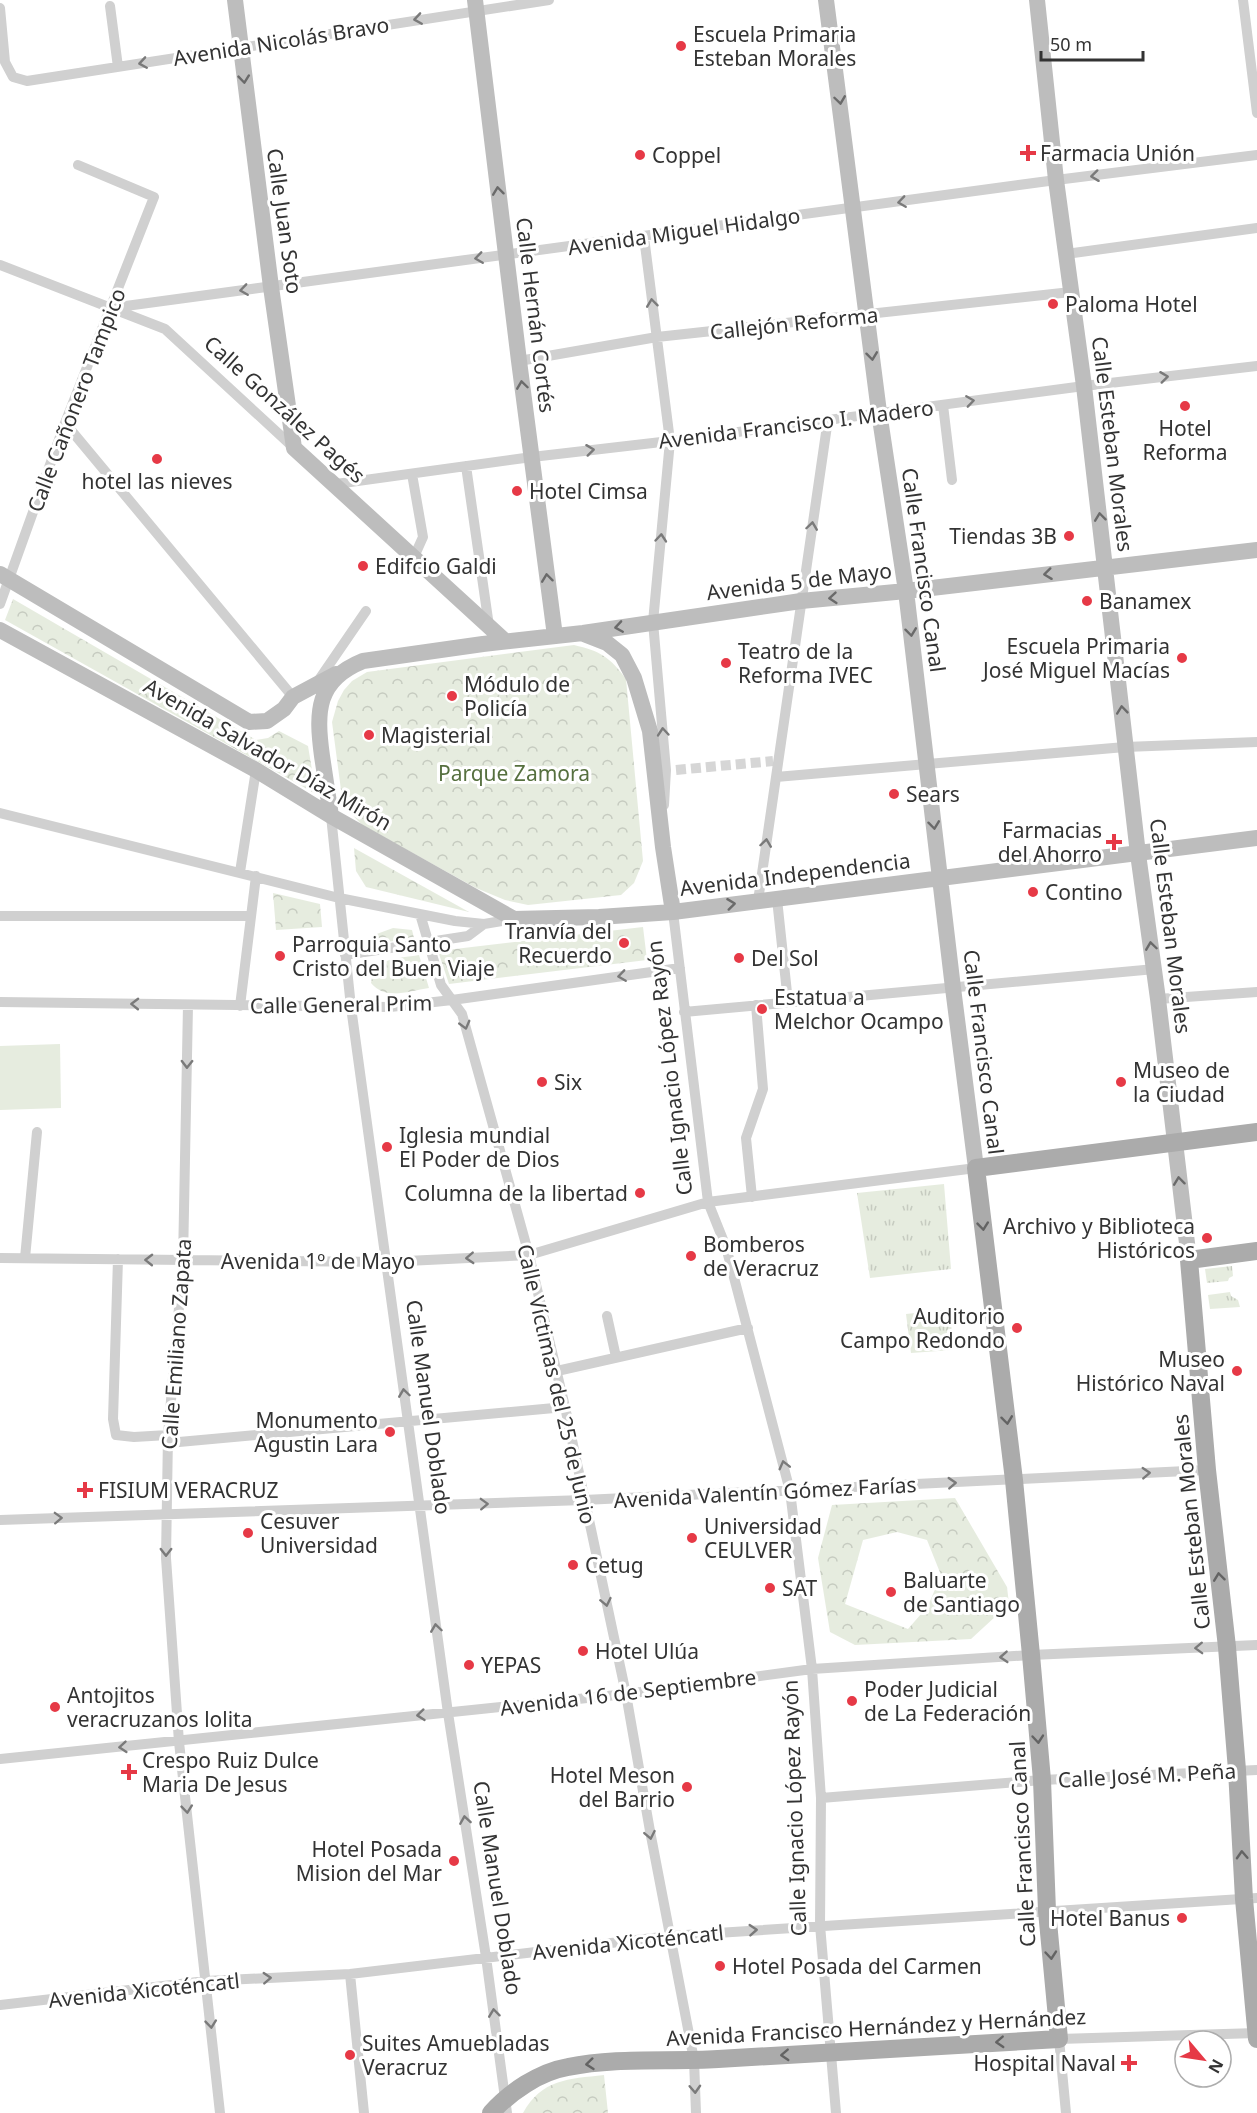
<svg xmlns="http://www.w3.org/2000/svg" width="1257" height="2113" font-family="'Noto Sans',sans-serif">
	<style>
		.grass { fill: url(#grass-tufts) }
		.forest { fill: url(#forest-crowns); fill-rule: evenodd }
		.garden { fill: #e6ecdf }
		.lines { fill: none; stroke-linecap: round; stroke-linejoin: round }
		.street-tunnel { stroke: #d6d6d6; stroke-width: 10; stroke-dasharray: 10 5; stroke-linecap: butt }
		.street { stroke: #d0d0d0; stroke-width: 10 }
		.secondary { stroke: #bdbdbd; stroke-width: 16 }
		.primary { stroke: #ababab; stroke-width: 18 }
		.oneway { stroke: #7a7a7a }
		.oneway2 { stroke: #6a6a6a }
		.oneway3 { stroke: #636363 }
		.poi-dot { fill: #e63946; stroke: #fff; stroke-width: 2 }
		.labels { text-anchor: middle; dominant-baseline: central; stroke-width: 6; stroke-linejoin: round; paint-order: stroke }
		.poi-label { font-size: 21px; fill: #333; stroke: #fff; text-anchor: start }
		.street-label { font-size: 21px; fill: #333; stroke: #fff }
		.park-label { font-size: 21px; fill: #56703f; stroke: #fff }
	</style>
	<defs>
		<pattern id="grass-tufts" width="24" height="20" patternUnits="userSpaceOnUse" patternTransform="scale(1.5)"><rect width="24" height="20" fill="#e6ecdf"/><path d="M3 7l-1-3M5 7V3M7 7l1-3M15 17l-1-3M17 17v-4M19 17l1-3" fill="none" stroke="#c6cbc0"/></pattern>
		<pattern id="forest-crowns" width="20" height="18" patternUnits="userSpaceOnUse" patternTransform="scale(1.5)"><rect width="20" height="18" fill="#e6ecdf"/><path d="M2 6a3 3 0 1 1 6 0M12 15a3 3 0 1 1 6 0" fill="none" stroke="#c6cbc0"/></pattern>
	</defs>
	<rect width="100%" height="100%" fill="#fff"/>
	<!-- grass -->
	<path class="grass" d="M 944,1184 L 951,1269 L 870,1278 L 857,1193 Z
		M 1232,1266 L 1233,1276 L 1229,1278 L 1228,1281 L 1207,1283 L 1205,1269 Z
		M 1230,1292 L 1231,1296 L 1238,1300 L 1240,1307 L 1210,1309 L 1208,1295 Z
		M 951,1309 L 952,1350 L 911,1353 L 906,1314 Z"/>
	<!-- forest -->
	<path class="forest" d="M 13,599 L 256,740 L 268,738 L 279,731 L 308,746 L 316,794 L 5,620 Z
		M 574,645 C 600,651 610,657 626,679 L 643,861 L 634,883 L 621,895 L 528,905 L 505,900 L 476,888 L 362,825 L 343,805 L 332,722 L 338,701 L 344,690 L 352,681 L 367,672 Z
		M 354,848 L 469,912 L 366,887 L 356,871 Z
		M 273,893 L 320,904 L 322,927 L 276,930 Z
		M 643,927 L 647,960 L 449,984 L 438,951 Z
		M 393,928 L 412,930 L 414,938 L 374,944 L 374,935 Z
		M 419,955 L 429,988 C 408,991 386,1001 371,983 C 375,956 397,959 419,955 Z
		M 955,1498 L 1007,1587 L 1009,1604 L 971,1639 L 855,1645 L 830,1632 L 818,1558 L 832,1505 ZM 897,1532 L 927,1540 L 941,1575 L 928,1606 L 908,1629 L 845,1604 L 863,1540 Z
		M 604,2075 L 608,2113 L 523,2113 C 542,2079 568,2079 604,2075 Z"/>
	<!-- garden -->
	<path class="garden" d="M 60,1044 L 61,1108 L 0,1110 L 0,1046 Z"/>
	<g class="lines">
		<!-- street-tunnel -->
		<path class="street-tunnel" d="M 676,770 L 773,761"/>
		<!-- street -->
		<path class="street" d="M 1243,0 L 1257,113
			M 110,6 L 118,67
			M 0,8 L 5,62 L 13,77 L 27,81 L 549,0
			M 644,237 L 670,441 L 653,622 L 666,770 L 664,805
			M 1066,254 L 1257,228
			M 0,265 L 165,329 L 293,447
			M 111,308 L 1056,180 L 1257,155
			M 519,361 L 657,337 L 1071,292
			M 943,405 L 952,480
			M 65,423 L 293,697
			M 466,466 L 489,626
			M 412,474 L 423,537 L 414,557
			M 336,484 L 532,457 L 670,441 L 1084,386 L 1257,366
			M 0,604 L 65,423 L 154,197 L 78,165
			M 318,681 L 366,611
			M 776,777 L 1125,747 L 1257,742
			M 0,813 L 339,898 L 455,921 L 484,924 L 514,919
			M 331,816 L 351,1007 L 448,1713 L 486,1957 L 507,2113
			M 240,872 L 256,770
			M 777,899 L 788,1002
			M 758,901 L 828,419
			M 673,912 L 708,1202 L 726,1247 L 790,1491 L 812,1669 L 821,1798 L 820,1925 L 836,2113
			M 420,914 L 441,985 L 462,1014 L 529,1255 L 565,1407 L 626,1694 L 650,1831 L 694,2060 L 696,2113
			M 0,916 L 251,916
			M 345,955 L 468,936 L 484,924
			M 1158,999 L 1257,992
			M 0,1002 L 390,1007 L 452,1000 L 680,968
			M 188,1005 L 183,1261 L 168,1435 L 166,1558 L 179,1742 L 220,2113
			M 240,1006 L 256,876
			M 684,1012 L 1155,969
			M 752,1197 L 746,1138 L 763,1089 L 756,1005
			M 0,1258 L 386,1262 L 529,1255 L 708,1202 L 976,1168
			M 25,1258 L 37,1132
			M 118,1259 L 113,1419 L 116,1435 L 134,1437 L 168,1435
			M 607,1316 L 616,1357
			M 557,1371 L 748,1328
			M 168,1443 L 565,1407
			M 0,1520 L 584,1500 L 1207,1470
			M 0,1759 L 626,1694 L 812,1669 L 1031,1655 L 1257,1645
			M 821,1798 L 1042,1780 L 1257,1770
			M 350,1974 L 364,2113
			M 0,2005 L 206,1981 L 350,1974 L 670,1936 L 1257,1898
			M 1066,2113 L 1059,2039 L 1257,2033"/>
		<!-- secondary -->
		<path class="secondary" d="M 235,0 L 271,287 L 294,448 L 505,641
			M 475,0 L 519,361 L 555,636
			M 826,0 L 879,412 L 906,591 L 953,988 L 976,1168
			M 1037,0 L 1056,180 L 1084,386 L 1138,854 L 1158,999 L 1189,1260
			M 0,574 L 249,722 L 267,721 L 284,709 L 293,697 L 336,674
			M 0,630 L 256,770 L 331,816 L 514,919 L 599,917 L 673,912 L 1257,838
			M 584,634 L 607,643 L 622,655 L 634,678 L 650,731 L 663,847 L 673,912
			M 331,816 C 328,796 325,776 322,756 C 316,712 316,680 363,661 L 483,644 L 583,633 L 801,601 L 906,591 L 1257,550"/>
		<!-- primary -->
		<path class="primary" d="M 1257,1251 L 1189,1260 L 1207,1470 L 1227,1647 L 1237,1770 L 1244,1899 L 1257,2039
			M 491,2113 C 510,2092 539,2072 568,2067 C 616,2057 668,2062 718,2059 C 831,2052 945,2046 1059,2039 L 1047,1911 L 1042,1780 L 1031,1655 L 1014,1480 L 976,1168 L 1257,1132"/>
	</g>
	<!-- one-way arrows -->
	<defs><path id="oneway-chevron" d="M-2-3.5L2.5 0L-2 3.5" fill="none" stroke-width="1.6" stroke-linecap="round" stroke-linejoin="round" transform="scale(1.5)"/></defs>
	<g class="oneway">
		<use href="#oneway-chevron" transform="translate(418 19) rotate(171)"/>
		<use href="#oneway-chevron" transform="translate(143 63) rotate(171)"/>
		<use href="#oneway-chevron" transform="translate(1095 176) rotate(173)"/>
		<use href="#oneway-chevron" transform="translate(902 202) rotate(172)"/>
		<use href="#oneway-chevron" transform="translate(479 258) rotate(172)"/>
		<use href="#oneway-chevron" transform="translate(244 290) rotate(172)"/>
		<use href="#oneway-chevron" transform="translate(652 303) rotate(-97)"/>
		<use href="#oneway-chevron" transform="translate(1164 377) rotate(-7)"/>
		<use href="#oneway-chevron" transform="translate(970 401) rotate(-8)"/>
		<use href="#oneway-chevron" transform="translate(590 450) rotate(-7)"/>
		<use href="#oneway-chevron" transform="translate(812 526) rotate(-82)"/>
		<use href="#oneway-chevron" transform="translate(661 538) rotate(-85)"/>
		<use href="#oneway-chevron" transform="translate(663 732) rotate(-95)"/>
		<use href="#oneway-chevron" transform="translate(766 843) rotate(-82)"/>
		<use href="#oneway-chevron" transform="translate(622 976) rotate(172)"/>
		<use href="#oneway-chevron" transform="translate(135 1004) rotate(-179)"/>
		<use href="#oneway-chevron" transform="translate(465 1025) rotate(75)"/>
		<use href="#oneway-chevron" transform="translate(187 1064) rotate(91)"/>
		<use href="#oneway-chevron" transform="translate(470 1258) rotate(177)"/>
		<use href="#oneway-chevron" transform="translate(149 1260) rotate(-179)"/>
		<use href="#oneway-chevron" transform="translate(404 1393) rotate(-98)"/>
		<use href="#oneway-chevron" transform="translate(784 1465) rotate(-104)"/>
		<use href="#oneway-chevron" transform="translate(1146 1473) rotate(-3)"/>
		<use href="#oneway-chevron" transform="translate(952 1483) rotate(-3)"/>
		<use href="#oneway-chevron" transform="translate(484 1504) rotate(-2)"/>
		<use href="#oneway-chevron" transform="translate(58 1518) rotate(-2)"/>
		<use href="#oneway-chevron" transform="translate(166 1552) rotate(90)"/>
		<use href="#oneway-chevron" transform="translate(606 1602) rotate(78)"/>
		<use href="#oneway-chevron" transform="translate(436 1628) rotate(-98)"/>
		<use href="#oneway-chevron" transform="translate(1199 1648) rotate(178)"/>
		<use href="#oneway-chevron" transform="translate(1004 1657) rotate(176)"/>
		<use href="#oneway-chevron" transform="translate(421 1715) rotate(174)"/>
		<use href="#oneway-chevron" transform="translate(123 1747) rotate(175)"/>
		<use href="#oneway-chevron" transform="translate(187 1809) rotate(84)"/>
		<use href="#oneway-chevron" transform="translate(465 1820) rotate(-99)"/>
		<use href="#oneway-chevron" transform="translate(650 1835) rotate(79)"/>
		<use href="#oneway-chevron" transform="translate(753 1930) rotate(-4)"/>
		<use href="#oneway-chevron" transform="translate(267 1978) rotate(-3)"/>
		<use href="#oneway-chevron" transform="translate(494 2013) rotate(-97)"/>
		<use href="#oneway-chevron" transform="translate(211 2024) rotate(84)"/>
		<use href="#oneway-chevron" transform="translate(695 2089) rotate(87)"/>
	</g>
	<g class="oneway2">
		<use href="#oneway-chevron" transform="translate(244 79) rotate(84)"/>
		<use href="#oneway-chevron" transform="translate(840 100) rotate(82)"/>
		<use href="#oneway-chevron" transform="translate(498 191) rotate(-97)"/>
		<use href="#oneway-chevron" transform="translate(872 356) rotate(83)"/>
		<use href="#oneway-chevron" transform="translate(522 385) rotate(-98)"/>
		<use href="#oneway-chevron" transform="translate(1100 517) rotate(-97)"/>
		<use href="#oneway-chevron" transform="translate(1048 574) rotate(173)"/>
		<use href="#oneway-chevron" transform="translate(547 578) rotate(-97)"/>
		<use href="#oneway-chevron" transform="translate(833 598) rotate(175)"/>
		<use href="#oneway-chevron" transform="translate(619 627) rotate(171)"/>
		<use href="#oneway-chevron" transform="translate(911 632) rotate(83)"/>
		<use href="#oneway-chevron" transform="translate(1122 710) rotate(-96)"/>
		<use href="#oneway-chevron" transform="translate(934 825) rotate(83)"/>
		<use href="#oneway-chevron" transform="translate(731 904) rotate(-7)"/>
		<use href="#oneway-chevron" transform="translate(1151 946) rotate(-98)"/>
		<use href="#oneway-chevron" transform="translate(1179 1181) rotate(-97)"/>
	</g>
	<g class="oneway3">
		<use href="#oneway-chevron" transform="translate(983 1226) rotate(84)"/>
		<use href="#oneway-chevron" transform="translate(1007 1420) rotate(83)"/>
		<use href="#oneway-chevron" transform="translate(1219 1577) rotate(-97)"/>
		<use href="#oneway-chevron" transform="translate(1038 1739) rotate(85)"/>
		<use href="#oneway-chevron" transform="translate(1242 1855) rotate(-93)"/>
		<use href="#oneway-chevron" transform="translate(1051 1955) rotate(85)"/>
		<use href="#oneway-chevron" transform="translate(1000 2042) rotate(177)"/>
		<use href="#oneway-chevron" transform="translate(785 2055) rotate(177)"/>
		<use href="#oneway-chevron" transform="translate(590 2064) rotate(174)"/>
	</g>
	<!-- markers -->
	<g class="poi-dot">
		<circle cx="681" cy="46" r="6"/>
		<path d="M1025 144h6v6h6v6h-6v6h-6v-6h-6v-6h6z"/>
		<circle cx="640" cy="155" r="6"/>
		<circle cx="1053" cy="304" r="6"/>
		<circle cx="1185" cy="406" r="6"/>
		<circle cx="157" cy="459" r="6"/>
		<circle cx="517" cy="491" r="6"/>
		<circle cx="1069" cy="536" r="6"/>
		<circle cx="363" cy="566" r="6"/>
		<circle cx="1087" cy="601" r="6"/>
		<circle cx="1182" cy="658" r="6"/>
		<circle cx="726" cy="663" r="6"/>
		<circle cx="452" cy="696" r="6"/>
		<circle cx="369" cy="735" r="6"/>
		<circle cx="894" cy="794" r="6"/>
		<path d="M1111 833h6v6h6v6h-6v6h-6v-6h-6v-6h6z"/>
		<circle cx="1033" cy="892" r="6"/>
		<circle cx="624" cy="943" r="6"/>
		<circle cx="280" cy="956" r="6"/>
		<circle cx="739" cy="958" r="6"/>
		<circle cx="762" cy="1009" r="6"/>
		<circle cx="542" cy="1082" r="6"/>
		<circle cx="1121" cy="1082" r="6"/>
		<circle cx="387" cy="1147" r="6"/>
		<circle cx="640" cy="1193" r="6"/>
		<circle cx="1207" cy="1238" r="6"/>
		<circle cx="691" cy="1256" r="6"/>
		<circle cx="1017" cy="1328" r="6"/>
		<circle cx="1237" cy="1371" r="6"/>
		<circle cx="390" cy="1432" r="6"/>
		<path d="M82 1481h6v6h6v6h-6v6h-6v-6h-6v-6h6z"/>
		<circle cx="248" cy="1533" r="6"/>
		<circle cx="692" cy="1538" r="6"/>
		<circle cx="573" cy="1565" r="6"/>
		<circle cx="770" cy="1588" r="6"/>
		<circle cx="891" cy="1592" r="6"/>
		<circle cx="583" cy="1651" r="6"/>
		<circle cx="469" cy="1665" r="6"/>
		<circle cx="852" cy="1701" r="6"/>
		<circle cx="55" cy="1707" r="6"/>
		<path d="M126 1763h6v6h6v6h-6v6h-6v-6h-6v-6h6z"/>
		<circle cx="687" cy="1787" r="6"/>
		<circle cx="454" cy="1861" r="6"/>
		<circle cx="1182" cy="1918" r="6"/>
		<circle cx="720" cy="1966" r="6"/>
		<circle cx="350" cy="2055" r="6"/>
		<path d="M1126 2054h6v6h6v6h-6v6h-6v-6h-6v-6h6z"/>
	</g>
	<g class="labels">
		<!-- poi labels -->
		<g class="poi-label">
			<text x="693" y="34">Escuela Primaria<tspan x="693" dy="24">Esteban Morales</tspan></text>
			<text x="1040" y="153">Farmacia Unión</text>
			<text x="652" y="155">Coppel</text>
			<text x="1065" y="304">Paloma Hotel</text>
			<text x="1185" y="428" text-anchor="middle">Hotel<tspan x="1185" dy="24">Reforma</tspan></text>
			<text x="157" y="481" text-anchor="middle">hotel las nieves</text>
			<text x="529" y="491">Hotel Cimsa</text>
			<text x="1057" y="536" text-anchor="end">Tiendas 3B</text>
			<text x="375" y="566">Edifcio Galdi</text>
			<text x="1099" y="601">Banamex</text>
			<text x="1170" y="646" text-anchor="end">Escuela Primaria<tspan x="1170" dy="24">José Miguel Macías</tspan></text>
			<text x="738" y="651">Teatro de la<tspan x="738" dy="24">Reforma IVEC</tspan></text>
			<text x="464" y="684">Módulo de<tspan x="464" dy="24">Policía</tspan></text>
			<text x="381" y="735">Magisterial</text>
			<text x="906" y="794">Sears</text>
			<text x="1102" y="830" text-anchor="end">Farmacias<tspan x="1102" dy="24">del Ahorro</tspan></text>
			<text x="1045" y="892">Contino</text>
			<text x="612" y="931" text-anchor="end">Tranvía del<tspan x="612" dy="24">Recuerdo</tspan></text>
			<text x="292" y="944">Parroquia Santo<tspan x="292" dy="24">Cristo del Buen Viaje</tspan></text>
			<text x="751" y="958">Del Sol</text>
			<text x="774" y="997">Estatua a<tspan x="774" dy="24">Melchor Ocampo</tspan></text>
			<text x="1133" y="1070">Museo de<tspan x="1133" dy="24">la Ciudad</tspan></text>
			<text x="554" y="1082">Six</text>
			<text x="399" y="1135">Iglesia mundial<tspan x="399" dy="24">El Poder de Dios</tspan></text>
			<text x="628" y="1193" text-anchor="end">Columna de la libertad</text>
			<text x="1195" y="1226" text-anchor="end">Archivo y Biblioteca<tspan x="1195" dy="24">Históricos</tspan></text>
			<text x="703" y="1244">Bomberos<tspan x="703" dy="24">de Veracruz</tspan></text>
			<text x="1005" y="1316" text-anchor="end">Auditorio<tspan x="1005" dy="24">Campo Redondo</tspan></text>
			<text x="1225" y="1359" text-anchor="end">Museo<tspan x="1225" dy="24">Histórico Naval</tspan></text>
			<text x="378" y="1420" text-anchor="end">Monumento<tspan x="378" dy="24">Agustin Lara</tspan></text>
			<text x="98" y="1490">FISIUM VERACRUZ</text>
			<text x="260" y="1521">Cesuver<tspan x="260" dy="24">Universidad</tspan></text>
			<text x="704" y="1526">Universidad<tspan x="704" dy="24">CEULVER</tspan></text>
			<text x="585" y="1565">Cetug</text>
			<text x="903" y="1580">Baluarte<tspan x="903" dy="24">de Santiago</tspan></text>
			<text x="782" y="1588">SAT</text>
			<text x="595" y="1651">Hotel Ulúa</text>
			<text x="481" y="1665">YEPAS</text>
			<text x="864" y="1689">Poder Judicial<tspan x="864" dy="24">de La Federación</tspan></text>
			<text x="67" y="1695">Antojitos<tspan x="67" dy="24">veracruzanos lolita</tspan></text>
			<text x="142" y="1760">Crespo Ruiz Dulce<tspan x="142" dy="24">Maria De Jesus</tspan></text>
			<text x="675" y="1775" text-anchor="end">Hotel Meson<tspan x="675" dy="24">del Barrio</tspan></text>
			<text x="442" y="1849" text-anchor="end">Hotel Posada<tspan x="442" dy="24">Mision del Mar</tspan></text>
			<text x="1170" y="1918" text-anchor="end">Hotel Banus</text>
			<text x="732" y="1966">Hotel Posada del Carmen</text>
			<text x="362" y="2043">Suites Amuebladas<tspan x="362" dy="24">Veracruz</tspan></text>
			<text x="1116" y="2063" text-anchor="end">Hospital Naval</text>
		</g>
		<!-- street labels -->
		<g class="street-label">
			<text transform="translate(281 41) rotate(-9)">Avenida Nicolás Bravo</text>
			<text transform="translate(285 221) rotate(82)">Calle Juan Soto</text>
			<text transform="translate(684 231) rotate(-8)">Avenida Miguel Hidalgo</text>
			<text transform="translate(536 315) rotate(83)">Calle Hernán Cortés</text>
			<text transform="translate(794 323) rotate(-6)">Callejón Reforma</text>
			<text transform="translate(76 400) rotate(-69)">Calle Cañonero Tampico</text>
			<text transform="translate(285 409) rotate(42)">Calle González Pagés</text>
			<text transform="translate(796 424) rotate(-7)">Avenida Francisco I. Madero</text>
			<text transform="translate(1113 444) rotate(83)">Calle Esteban Morales</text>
			<text transform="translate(924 570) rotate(82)">Calle Francisco Canal</text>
			<text transform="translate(799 581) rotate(-7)">Avenida 5 de Mayo</text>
			<text transform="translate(268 754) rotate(30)">Avenida Salvador Díaz Mirón</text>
			<text transform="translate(795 874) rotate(-7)">Avenida Independencia</text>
			<text transform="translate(1171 926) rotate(83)">Calle Esteban Morales</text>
			<text transform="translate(341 1004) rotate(-1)">Calle General Prim</text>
			<text transform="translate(984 1052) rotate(83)">Calle Francisco Canal</text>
			<text transform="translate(669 1068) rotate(-97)">Calle Ignacio López Rayón</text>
			<text x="318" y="1261">Avenida 1º de Mayo</text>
			<text transform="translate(176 1344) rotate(-86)">Calle Emiliano Zapata</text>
			<text transform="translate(557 1384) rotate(77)">Calle Víctimas del 25 de Junio</text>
			<text transform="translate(429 1407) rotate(82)">Calle Manuel Doblado</text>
			<text transform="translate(765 1492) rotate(-3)">Avenida Valentín Gómez Farías</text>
			<text transform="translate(1191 1522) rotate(-96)">Calle Esteban Morales</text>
			<text transform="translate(628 1692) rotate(-7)">Avenida 16 de Septiembre</text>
			<text transform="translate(1147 1775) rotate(-3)">Calle José M. Peña</text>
			<text transform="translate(794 1808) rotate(-92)">Calle Ignacio López Rayón</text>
			<text transform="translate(1022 1844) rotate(-93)">Calle Francisco Canal</text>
			<text transform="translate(498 1888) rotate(81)">Calle Manuel Doblado</text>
			<text transform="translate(628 1942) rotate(-6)">Avenida Xicoténcatl</text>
			<text transform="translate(144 1990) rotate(-6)">Avenida Xicoténcatl</text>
			<text transform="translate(876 2027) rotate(-3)">Avenida Francisco Hernández y Hernández</text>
		</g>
		<!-- park labels -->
		<g class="park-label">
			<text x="514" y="773">Parque Zamora</text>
		</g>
	</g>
	<!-- north arrow -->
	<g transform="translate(1203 2059) rotate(119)"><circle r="28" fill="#ffffff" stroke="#adadad" stroke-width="1.5"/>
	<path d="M0-4.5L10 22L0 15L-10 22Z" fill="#e63946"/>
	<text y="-9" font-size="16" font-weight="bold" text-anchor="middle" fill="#333333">N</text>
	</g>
	<!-- scale -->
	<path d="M1041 51v9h102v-9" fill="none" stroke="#333333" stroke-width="3"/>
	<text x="1050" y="51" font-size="18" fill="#333333" stroke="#ffffff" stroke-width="4.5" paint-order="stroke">50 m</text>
</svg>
